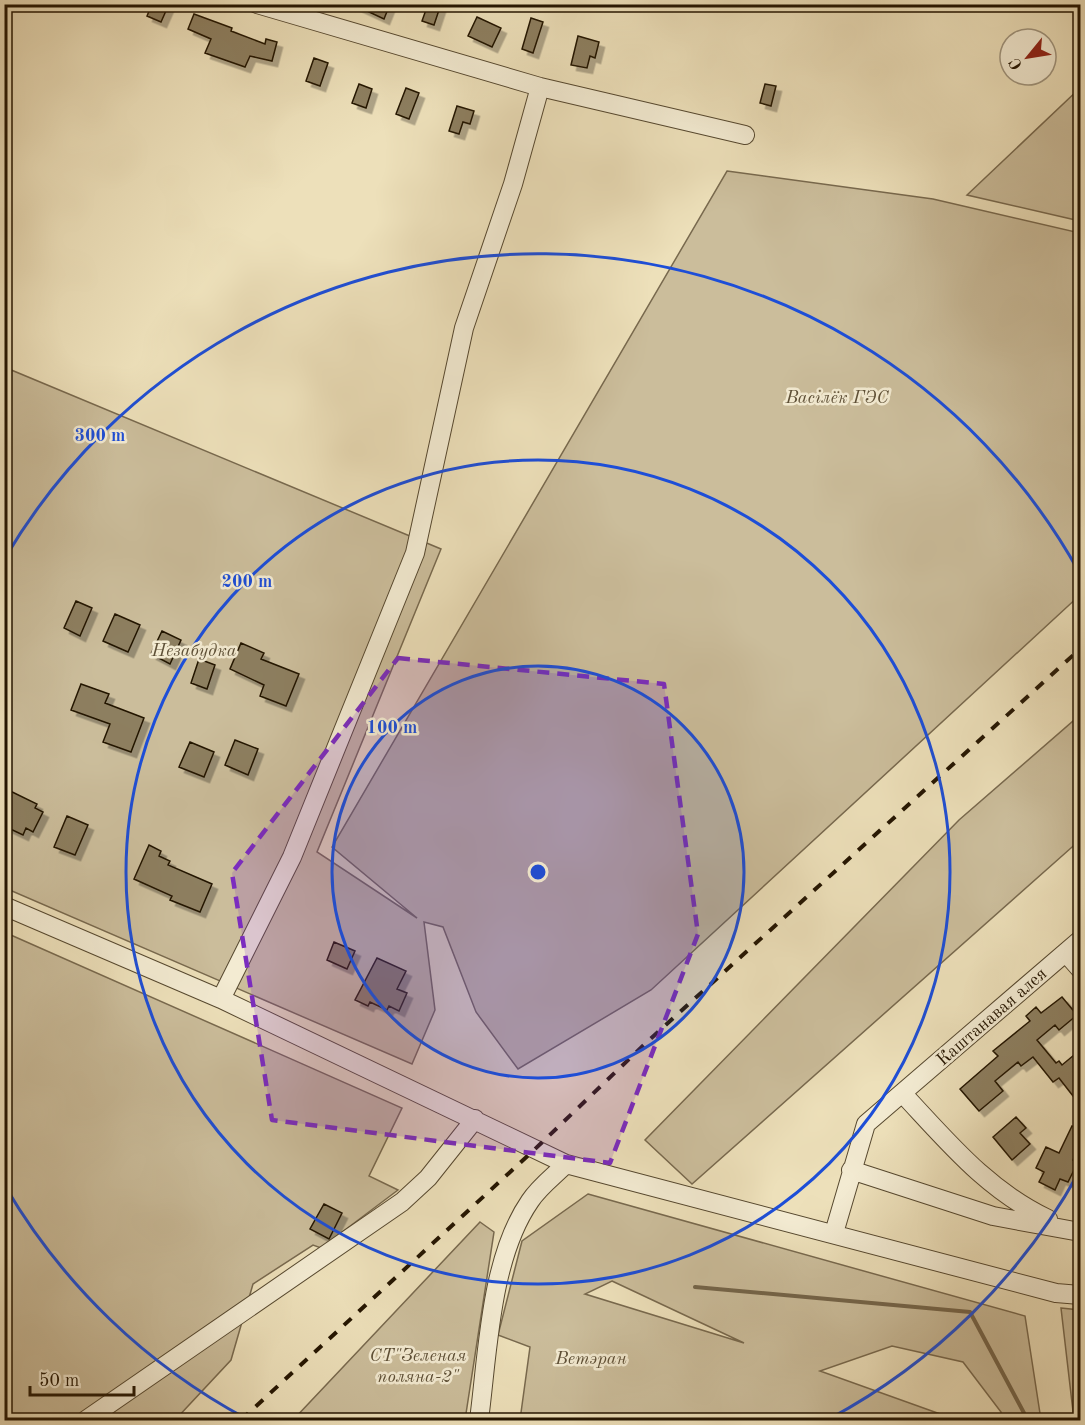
<svg xmlns="http://www.w3.org/2000/svg" width="1085" height="1425" font-family="'Old Standard TT',serif">
	<style>
		.green { fill: #cbbd9b; stroke: #78694e; stroke-width: 1.5; fill-rule: evenodd }
		.lines { fill: none; stroke-linecap: round; stroke-linejoin: round }
		.stream { stroke: #74654a; stroke-width: 4 }
		.building { fill: #8d7f61; stroke: #241501; stroke-width: 1.5; filter: url(#shadow) }
		.minor-casing { stroke: #56482f; stroke-width: 20 }
		.minor { stroke: #f3ebd2; stroke-width: 18 }
		.rail { stroke: #241501; stroke-width: 4; stroke-dasharray: 10 10; stroke-linecap: butt }
		.marked { fill: #7b2cbf; fill-opacity: 0.2; stroke: #7b2cbf; stroke-width: 4.5; stroke-dasharray: 12 8; stroke-linejoin: round }
		.ring { fill: none; stroke: #1d4ed8; stroke-width: 3 }
		.labels { text-anchor: middle; dominant-baseline: central; stroke-width: 5; stroke-linejoin: round; paint-order: stroke }
		.park-label { font-size: 18px; font-style: italic; fill: #5e5037; stroke: #f3ebd2 }
		.street-label { font-size: 18px; fill: #241501; stroke: #f3ebd2 }
		.centre { fill: #1d4ed8; stroke: #f3ebd2; stroke-width: 3 }
		.ring-label { font-size: 18px; text-anchor: middle; font-weight: bold; fill: #1d4ed8; stroke: #f3ebd2; stroke-width: 5; stroke-linejoin: round; paint-order: stroke }
	</style>
	<defs>
		<filter id="shadow"><feDropShadow dx="5.5" dy="5.5" stdDeviation="0" flood-color="#0004"/></filter>
	</defs>
	<rect width="100%" height="100%" fill="#ede0ba"/>
	<filter id="stains"><feTurbulence type="fractalNoise" baseFrequency=".00333" numOctaves="4"/><feColorMatrix values="0 0 0 0 .2 0 0 0 0 .09 0 0 0 0 .02 0 0 0 .5 -.17"/></filter>
	<radialGradient id="worn" r=".72"><stop offset=".6" stop-color="#630" stop-opacity="0"/><stop offset="1" stop-color="#630" stop-opacity=".3"/></radialGradient>
	<!-- green -->
	<path class="green" d="M 1080,88 L 1080,221 L 967,195 Z
		M 727,171 L 933,199 L 1080,233 L 1080,595 L 651,990 L 518,1069 L 476,1012 L 443,927 L 424,922 L 435,1010 L 412,1064 L 5,888 L 4,367 L 441,549 L 317,852 L 417,918 L 332,847 Z
		M 1080,715 L 1080,840 L 692,1184 L 645,1140 L 959,820 Z
		M 4,932 L 402,1108 L 369,1176 L 398,1190 L 321,1248 L 313,1245 L 253,1284 L 231,1360 L 175,1420 L 5,1420 Z
		M 588,1194 L 1025,1316 L 1041,1420 L 1001,1420 L 1001,1412 L 963,1362 L 892,1346 L 820,1371 L 957,1420 L 520,1420 L 530,1347 L 498,1335 L 522,1241 ZM 612,1281 L 744,1343 L 585,1294 Z
		M 480,1222 L 494,1232 L 465,1420 L 293,1420 Z
		M 1061,1308 L 1080,1310 L 1080,1420 L 1074,1420 Z"/>
	<g class="lines">
		<!-- stream -->
		<path class="stream" d="M 695,1287 L 970,1312 L 1024,1413 L 1024,1420"/>
	</g>
	<!-- building -->
	<path class="building" d="M 152,4 L 169,4 L 161,22 L 147,16 Z
		M 352,4 L 390,4 L 384,19 Z
		M 428,4 L 441,4 L 434,25 L 422,21 Z
		M 194,14 L 232,28 L 231,31 L 265,44 L 266,39 L 277,42 L 272,61 L 250,56 L 245,67 L 205,53 L 211,39 L 188,29 Z
		M 477,17 L 501,28 L 492,47 L 468,36 Z
		M 531,18 L 543,22 L 533,53 L 522,49 Z
		M 578,36 L 599,42 L 595,58 L 590,56 L 587,68 L 571,65 Z
		M 314,58 L 328,63 L 320,86 L 306,81 Z
		M 359,84 L 372,89 L 366,108 L 352,103 Z
		M 765,84 L 776,86 L 771,106 L 760,103 Z
		M 406,88 L 419,93 L 409,119 L 396,114 Z
		M 457,106 L 474,111 L 470,124 L 463,122 L 459,134 L 449,131 Z
		M 76,601 L 92,608 L 80,636 L 64,628 Z
		M 115,614 L 140,625 L 128,652 L 103,641 Z
		M 162,631 L 181,640 L 170,664 L 151,654 Z
		M 241,643 L 264,653 L 261,659 L 299,674 L 286,706 L 260,696 L 264,685 L 230,669 Z
		M 199,659 L 215,665 L 207,689 L 191,683 Z
		M 81,684 L 109,694 L 105,703 L 144,718 L 131,752 L 103,742 L 110,724 L 71,710 Z
		M 235,740 L 258,749 L 248,775 L 225,765 Z
		M 190,742 L 214,752 L 204,777 L 179,767 Z
		M 4,788 L 37,804 L 35,808 L 43,812 L 33,832 L 26,828 L 23,835 L 4,826 Z
		M 67,816 L 88,825 L 75,855 L 54,847 Z
		M 149,845 L 161,851 L 159,856 L 170,861 L 168,865 L 212,884 L 200,912 L 170,900 L 172,896 L 134,879 Z
		M 334,942 L 355,951 L 347,969 L 327,960 Z
		M 377,958 L 406,971 L 397,989 L 407,993 L 399,1011 L 389,1006 L 387,1010 L 370,1002 L 368,1006 L 355,1000 Z
		M 1062,997 L 1077,1015 L 1059,1030 L 1055,1025 L 1037,1040 L 1056,1063 L 1059,1061 L 1062,1065 L 1080,1050 L 1080,1105 L 1059,1078 L 1053,1082 L 1033,1057 L 1021,1066 L 1018,1062 L 995,1081 L 1003,1091 L 979,1111 L 960,1089 L 998,1056 L 993,1051 L 1030,1021 L 1026,1016 L 1036,1007 L 1041,1013 Z
		M 1016,1117 L 1026,1128 L 1020,1133 L 1030,1144 L 1012,1160 L 993,1137 Z
		M 1072,1126 L 1080,1129 L 1080,1144 L 1073,1160 L 1078,1162 L 1068,1182 L 1060,1179 L 1055,1190 L 1039,1182 L 1044,1172 L 1036,1168 L 1046,1147 L 1059,1153 Z
		M 324,1204 L 342,1213 L 329,1239 L 310,1229 Z"/>
	<g class="lines">
		<!-- minor casing -->
		<g class="minor-casing">
			<path id="minor" d="M 257,4 L 540,87 L 745,135
				M 4,906 L 221,999 L 566,1164 L 1056,1293 L 1080,1295
				M 1066,953 L 1080,969
				M 221,999 L 292,857 L 415,553 L 464,328 L 513,184 L 540,87
				M 903,1094 C 948,1142 987,1190 1048,1219
				M 851,1170 L 993,1216 L 1080,1232
				M 834,1233 L 866,1124 L 1080,940
				M 86,1420 L 402,1202 L 428,1178 L 475,1119
				M 479,1420 C 488,1352 490,1259 530,1201 C 539,1187 554,1176 566,1164"/>
		</g>
		<!-- minor -->
		<use href="#minor" class="minor"/>
		<!-- rail -->
		<path class="rail" d="M 241,1420 L 534,1150 L 648,1041 L 1080,649"/>
	</g>
	<!-- marked area -->
	<path class="marked" d="M 398,658 L 664,684 L 698,934 L 610,1163 L 272,1120 L 232,873 Z"/>
	<!-- distance rings -->
	<circle cx="538" cy="872" r="206" fill="#1d4ed8" fill-opacity=".12"/>
	<g class="ring">
		<circle cx="538" cy="872" r="206"/>
		<circle cx="538" cy="872" r="412"/>
		<path d="M1079 1172A619 619 0 0 1 829 1419M247 1419A619 619 0 0 1 5 1186M5 558A619 619 0 0 1 1079 572"/>
	</g>
	<g class="labels">
		<!-- park labels -->
		<g class="park-label">
			<text x="837" y="398">Васілёк ГЭС</text>
			<text x="194" y="651">Незабудка</text>
			<text x="418" y="1356">СТ"Зеленая<tspan x="418" dy="21">поляна-2"</tspan></text>
			<text x="591" y="1359">Ветэран</text>
		</g>
		<!-- street labels -->
		<g class="street-label">
			<text transform="translate(992 1017) rotate(-41)">Каштанавая алея</text>
		</g>
	</g>
	<circle cx="538" cy="872" r="9" class="centre"/>
	<g class="ring-label">
		<text x="100" y="441">300 m</text>
		<text x="247" y="587">200 m</text>
		<text x="392" y="733">100 m</text>
	</g>
	<!-- margin -->
	<rect width="1085" height="1425" fill="none" stroke="#ede0ba" stroke-width="24"/>
	<rect x="6" y="6" width="1073" height="1413" fill="none" stroke="#241501" stroke-width="3"/>
	<rect x="12" y="12" width="1061" height="1401" fill="none" stroke="#241501" stroke-width="1.5"/>
	<!-- north arrow -->
	<g transform="translate(1028 57) rotate(240)"><circle r="28" fill="#f3ebd2" stroke="#a0957e" stroke-width="1.5"/>
	<path d="M0-4.5L10 22L0 15L-10 22Z" fill="#8f2418"/>
	<text y="-9" font-size="16" font-weight="bold" text-anchor="middle" fill="#241501">С</text>
	</g>
	<!-- scale -->
	<path d="M30 1386v9h104v-9" fill="none" stroke="#241501" stroke-width="3"/>
	<text x="39" y="1386" font-size="18" fill="#241501" stroke="#f3ebd2" stroke-width="4.5" paint-order="stroke">50 m</text>
	<rect width="100%" height="100%" filter="url(#stains)"/>
	<rect width="100%" height="100%" fill="url(#worn)"/>
</svg>
